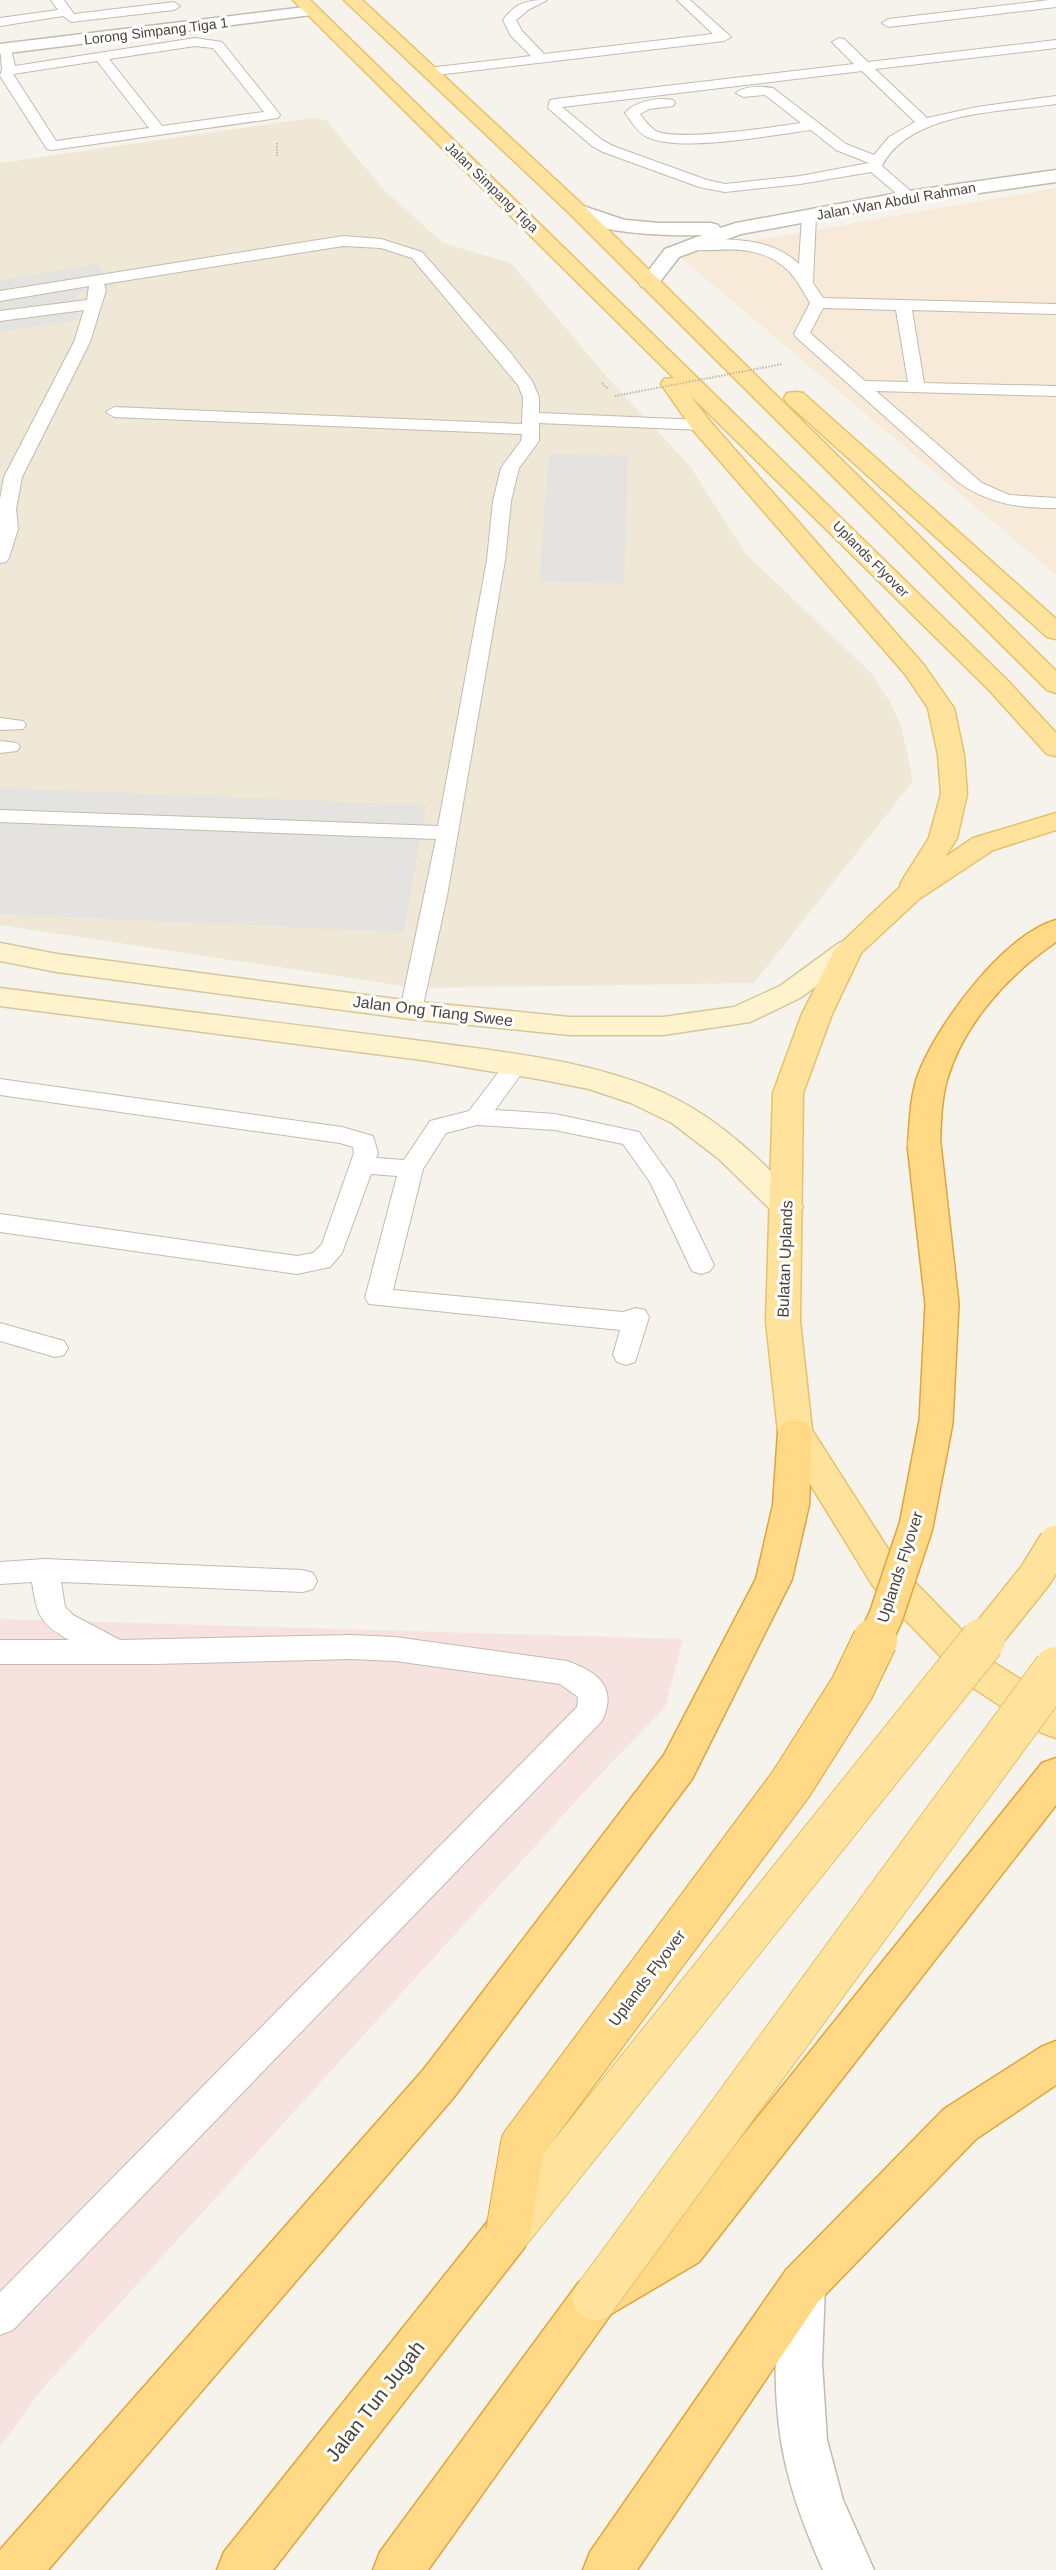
<svg xmlns="http://www.w3.org/2000/svg" width="1056" height="2570" font-family="Arial,sans-serif">
	<style>
		.commercial { fill: #f7ead8 }
		.education { fill: #efe8d6 }
		.medical { fill: #f6e3e0 }
		.parking { fill: #e5e3e0 }
		.lines { fill: none; stroke-linecap: round; stroke-linejoin: round }
		.service-casing { stroke: #c2bbae; stroke-width: 2 }
		.minor-casing { stroke: #c2bbae; stroke-width: 3 }
		.tertiary-casing { stroke: #c2bbae; stroke-width: 3 }
		.secondary-casing { stroke: #d6c79b; stroke-width: 3 }
		.primary-casing { stroke: #e6c16a; stroke-width: 3 }
		.trunk-casing { stroke: #e0a43c; stroke-width: 3 }
		.path { stroke: #c4b79f; stroke-width: 2; stroke-dasharray: 1.5 1.5; stroke-linecap: butt }
		.service { fill: #fff; fill-rule: evenodd }
		.minor { fill: #fff; fill-rule: evenodd }
		.tertiary { fill: #fff; fill-rule: evenodd }
		.secondary { fill: #fff3cd; fill-rule: evenodd }
		.primary { fill: #ffe39c; fill-rule: evenodd }
		.trunk { fill: #ffd985; fill-rule: evenodd }
		.primary-bridge-far1-casing { stroke: #e6c16a; stroke-width: 36; stroke-linecap: butt }
		.primary-bridge-casing { stroke: #e6c16a; stroke-width: 46; stroke-linecap: butt }
		.trunk-bridge-far1-casing { stroke: #e0a43c; stroke-width: 36; stroke-linecap: butt }
		.trunk-bridge-casing { stroke: #e0a43c; stroke-width: 46; stroke-linecap: butt }
		.path-bridge { stroke: #c4b79f; stroke-width: 2; stroke-dasharray: 1.5 1.5; stroke-linecap: butt }
		.primary-bridge-far1 { stroke: #ffe39c; stroke-width: 33 }
		.primary-bridge { stroke: #ffe39c; stroke-width: 44 }
		.trunk-bridge-far1 { stroke: #ffd985; stroke-width: 33 }
		.trunk-bridge { stroke: #ffd985; stroke-width: 44 }
		.labels { text-anchor: middle; dominant-baseline: central; stroke-width: 6; stroke-linejoin: round; paint-order: stroke }
		.far-street-label { font-size: 14px; fill: #4b4439; stroke: #fff }
		.street-label { font-size: 16px; fill: #4b4439; stroke: #fff }
		.near-street-label { font-size: 20px; fill: #4b4439; stroke: #fff }
	</style>
	<rect width="100%" height="100%" fill="#f6f3ec"/>
	<!-- commercial -->
	<path class="commercial" d="M 1056,188 L 1056,575 L 677,254 Z"/>
	<!-- education -->
	<path class="education" d="M 312,118 L 326,120 L 383,189 L 443,243 L 511,263 L 606,376 L 690,466 L 745,553 L 871,673 L 889,700 L 901,725 L 913,781 L 754,983 L 417,988 L 0,925 L 0,163 Z"/>
	<!-- medical -->
	<path class="medical" d="M 0,1619 L 683,1639 L 665,1707 L 597,1778 L 42,2389 L 0,2447 Z"/>
	<!-- parking -->
	<path class="parking" d="M 97,264 L 114,287 L 76,293 L 79,320 L 0,332 L 0,280 Z
		M 549,454 L 628,456 L 624,583 L 539,582 Z
		M 0,788 L 426,805 L 404,932 L 0,914 Z"/>
	<g class="lines">
		<!-- service casing -->
		<g class="service-casing">
			<path id="service" d="M 51,0 L 64,0 L 74,14 L 174,2 L 180,6 L 174,10 L 71,22 L 63,16 L 0,26 L 0,18 L 58,10 Z
				M 547,0 L 528,10 L 516,20 L 522,31 L 544,54 L 713,34 L 677,0 L 690,0 L 731,37 L 724,41 L 428,76 L 421,72 L 428,68 L 531,56 L 511,36 L 503,20 C 515,3 527,0 547,0 Z
				M 1049,0 L 1056,0 L 1056,7 L 888,27 L 882,23 L 888,19 Z
				M 195,38 L 222,42 L 278,112 L 280,115 L 278,118 L 52,150 L 47,149 L 0,76 L 2,69 L 0,46 L 4,45 L 11,49 L 15,66 ZM 195,46 L 213,48 L 264,112 L 162,126 L 109,59 ZM 97,61 L 149,128 L 56,141 L 13,74 Z
				M 839,38 L 844,39 L 868,62 L 1056,40 L 1056,48 L 875,69 L 927,118 L 977,107 L 1056,96 L 1056,104 C 1002,112 910,111 882,166 L 914,194 L 916,197 L 914,200 L 904,200 L 871,172 L 800,184 L 725,192 L 699,187 L 603,152 L 592,146 L 548,108 L 550,100 L 555,99 L 854,64 L 832,42 ZM 862,71 L 915,122 L 889,137 L 874,155 L 846,144 L 773,88 C 762,86 744,86 736,93 L 743,97 L 765,95 L 801,123 C 773,127 677,142 656,131 C 649,127 644,119 640,114 L 649,109 L 673,106 L 675,103 L 673,100 C 658,97 635,101 625,113 C 631,121 638,133 647,137 C 683,153 771,135 811,130 L 836,150 L 869,163 L 800,176 L 725,184 L 707,180 L 613,146 L 602,140 L 562,107 Z
				M 809,212 L 816,216 L 813,283 L 823,298 L 1056,304 L 1056,314 L 912,310 L 924,383 L 1056,386 L 1056,396 L 876,391 L 982,483 L 1009,495 L 1056,498 L 1056,508 C 1019,508 989,504 958,482 L 796,337 L 794,334 L 810,303 C 802,290 795,275 783,266 C 771,256 755,251 740,250 C 727,248 688,254 681,246 C 687,240 696,241 704,240 C 736,238 774,240 799,264 L 802,216 ZM 823,308 L 896,310 L 908,382 L 865,381 L 810,333 Z
				M 343,236 L 381,239 L 422,252 L 510,352 L 532,381 L 539,397 L 539,413 L 701,420 L 709,425 L 701,430 L 539,423 L 539,441 L 519,468 L 511,501 L 505,560 L 447,896 L 422,1010 L 419,1015 L 411,1017 L 403,1015 L 400,1010 L 436,839 L 0,822 L 0,810 L 438,826 L 487,560 L 493,501 L 501,468 L 521,441 L 522,434 L 114,417 L 106,412 L 114,407 L 522,424 L 523,397 L 518,385 L 412,258 L 381,248 L 343,246 L 104,284 L 106,290 L 90,342 L 22,477 L 16,509 L 18,529 L 9,558 L 6,562 L 0,563 L 0,499 L 4,477 L 74,342 L 84,310 L 0,321 L 0,311 L 87,300 L 89,286 L 0,301 L 0,291 Z
				M 0,718 L 23,721 L 26,725 L 23,729 L 0,730 Z
				M 0,741 L 17,743 L 20,747 L 17,751 L 0,753 Z
				M 515,1058 L 523,1061 L 527,1066 L 495,1110 L 555,1114 L 639,1132 L 673,1180 L 714,1265 L 710,1271 L 701,1274 L 692,1271 L 650,1182 L 623,1144 L 555,1130 L 477,1125 L 446,1133 L 423,1169 L 393,1290 L 623,1312 L 636,1308 L 645,1310 L 649,1317 L 635,1362 L 626,1365 L 617,1362 L 613,1355 L 620,1330 L 369,1304 L 365,1298 L 397,1176 L 371,1174 L 342,1253 L 330,1267 L 297,1274 L 0,1232 L 0,1214 L 297,1256 L 313,1253 L 322,1244 L 354,1153 L 353,1147 L 340,1143 L 0,1095 L 0,1079 L 342,1127 L 373,1136 L 378,1153 L 376,1158 L 404,1160 L 430,1121 L 469,1111 L 507,1061 Z
				M 0,1323 L 64,1341 L 68,1348 L 64,1355 L 55,1357 L 0,1341 Z
				M 45,1559 L 303,1570 L 313,1573 L 317,1581 L 313,1589 L 303,1592 L 61,1582 L 65,1607 L 73,1615 L 120,1640 L 351,1635 L 395,1637 L 567,1661 C 598,1672 618,1687 602,1721 L 13,2330 L 0,2335 L 0,2292 L 577,1707 L 578,1697 L 560,1684 L 395,1661 L 351,1659 L 154,1664 L 0,1664 L 0,1640 L 69,1640 C 39,1623 37,1615 32,1582 L 0,1584 L 0,1562 Z"/>
		</g>
		<!-- minor casing -->
		<g class="minor-casing">
			<path id="minor" d="M 313,6 L 321,11 L 319,14 L 0,54 L 0,44 Z
				M 802,2263 L 818,2270 L 825,2286 L 822,2363 L 827,2440 L 843,2500 L 874,2570 L 823,2570 C 786,2487 773,2434 776,2342 C 777,2318 776,2293 786,2270 Z"/>
		</g>
		<!-- tertiary casing -->
		<g class="tertiary-casing">
			<path id="tertiary" d="M 1056,170 L 1056,182 L 909,203 L 741,234 L 679,257 L 656,287 L 642,287 L 639,283 L 665,249 L 702,235 C 673,236 585,235 567,210 L 570,206 L 577,204 L 625,220 L 659,223 L 711,223 L 718,225 L 720,228 L 736,223 L 909,191 Z"/>
		</g>
		<!-- secondary casing -->
		<g class="secondary-casing">
			<path id="secondary" d="M 849,940 L 859,943 L 863,949 L 859,955 L 800,998 L 750,1022 L 663,1035 L 569,1035 L 411,1019 L 57,972 L 0,961 L 0,943 L 57,954 L 411,1001 L 569,1017 L 663,1017 L 734,1007 L 780,986 L 839,943 Z
				M 0,988 C 135,1006 271,1021 406,1039 C 493,1051 597,1059 676,1099 C 723,1123 762,1161 798,1199 L 803,1207 L 798,1215 L 787,1218 L 776,1215 L 719,1159 L 672,1123 L 631,1103 L 589,1089 L 538,1079 L 422,1060 L 0,1006 Z"/>
		</g>
		<!-- primary casing -->
		<g class="primary-casing">
			<path id="primary" d="M 293,0 L 310,0 L 1008,681 L 1056,733 L 1056,756 L 1047,754 L 990,691 L 690,395 L 709,420 L 923,664 L 954,708 L 964,755 L 967,794 L 957,838 L 945,857 L 973,838 L 1056,813 L 1056,830 L 993,850 L 919,899 L 861,953 L 832,1014 L 803,1093 L 800,1321 L 812,1430 L 899,1566 L 993,1662 L 1056,1702 L 1056,1738 L 1042,1733 L 967,1684 L 873,1586 L 778,1432 L 766,1321 L 773,1093 L 802,1014 L 835,949 L 901,886 L 900,884 L 929,838 L 941,794 L 938,755 L 928,708 L 905,674 L 693,430 L 661,384 L 664,379 L 674,378 Z
				M 344,0 L 362,0 L 584,206 L 1056,671 L 1056,693 L 1047,690 L 570,214 Z
				M 795,392 L 803,393 L 1056,619 L 1056,639 L 1047,637 L 787,403 L 784,398 L 787,393 Z"/>
		</g>
		<!-- trunk casing -->
		<g class="trunk-casing">
			<path id="trunk" d="M 1056,920 L 1056,942 C 1009,974 963,1024 947,1080 C 941,1101 941,1123 940,1144 L 935,1151 L 924,1154 L 913,1151 L 908,1144 C 910,1121 910,1097 918,1075 C 936,1026 1004,934 1056,920 Z
				M 795,1419 L 807,1423 L 812,1432 L 809,1505 L 792,1579 L 692,1779 L 454,2097 L 48,2570 L 0,2570 L 0,2550 L 424,2069 L 664,1755 L 756,1579 L 773,1505 L 778,1432 L 783,1423 Z
				M 1056,1758 L 1056,1805 L 699,2262 L 611,2314 L 428,2570 L 373,2570 L 380,2552 L 579,2282 L 667,2230 L 1042,1763 Z
				M 1056,2041 L 1056,2085 L 976,2139 L 818,2302 L 637,2570 L 583,2570 L 590,2552 L 786,2270 L 944,2109 L 1041,2047 Z
				M 508,2210 L 524,2216 L 531,2232 L 524,2248 L 273,2570 L 217,2570 L 224,2552 L 492,2216 Z"/>
		</g>
		<!-- path -->
		<path class="path" d="M 277,143 L 277,156
			M 602,383 L 608,389"/>
		<!-- service -->
		<use href="#service" class="service"/>
		<!-- minor -->
		<use href="#minor" class="minor"/>
		<!-- tertiary -->
		<use href="#tertiary" class="tertiary"/>
		<!-- secondary -->
		<use href="#secondary" class="secondary"/>
		<!-- primary -->
		<use href="#primary" class="primary"/>
		<!-- trunk -->
		<use href="#trunk" class="trunk"/>
		<!-- primary-bridge-far1 casing -->
		<g class="primary-bridge-far1-casing">
			<path id="primary-bridge-far1" d="M 982,1642 L 1035,1576 L 1056,1542"/>
		</g>
		<!-- primary-bridge casing -->
		<g class="primary-bridge-casing">
			<path id="primary-bridge" d="M 509,2231 L 983,1640
				M 595,2298 L 1056,1669"/>
		</g>
		<!-- trunk-bridge-far1 casing -->
		<g class="trunk-bridge-far1-casing">
			<path id="trunk-bridge-far1" d="M 874,1642 L 886,1616 L 916,1526 L 936,1422 L 942,1304 L 924,1144"/>
		</g>
		<!-- trunk-bridge casing -->
		<g class="trunk-bridge-casing">
			<path id="trunk-bridge" d="M 508,2232 L 523,2144 L 791,1784 L 852,1688 L 875,1640"/>
		</g>
		<!-- path-bridge -->
		<path class="path-bridge" d="M 615,396 L 782,364"/>
		<!-- primary-bridge-far1 -->
		<use href="#primary-bridge-far1" class="primary-bridge-far1"/>
		<!-- primary-bridge -->
		<use href="#primary-bridge" class="primary-bridge"/>
		<!-- trunk-bridge-far1 -->
		<use href="#trunk-bridge-far1" class="trunk-bridge-far1"/>
		<!-- trunk-bridge -->
		<use href="#trunk-bridge" class="trunk-bridge"/>
	</g>
	<g class="labels">
		<!-- far-street labels -->
		<g class="far-street-label">
			<text transform="translate(156 31) rotate(-7)">Lorong Simpang Tiga 1</text>
			<text transform="translate(492 187) rotate(44)">Jalan Simpang Tiga</text>
			<text transform="translate(896 201) rotate(-10)">Jalan Wan Abdul Rahman</text>
			<text transform="translate(871 559) rotate(45)">Uplands Flyover</text>
		</g>
		<!-- street labels -->
		<g class="street-label">
			<text transform="translate(433 1011) rotate(7)">Jalan Ong Tiang Swee</text>
			<text transform="translate(785 1259) rotate(-88)">Bulatan Uplands</text>
			<text transform="translate(900 1567) rotate(-72)">Uplands Flyover</text>
			<text transform="translate(647 1978) rotate(-53)">Uplands Flyover</text>
		</g>
		<!-- near-street labels -->
		<g class="near-street-label">
			<text transform="translate(375 2401) rotate(-52)">Jalan Tun Jugah</text>
		</g>
	</g>
</svg>
